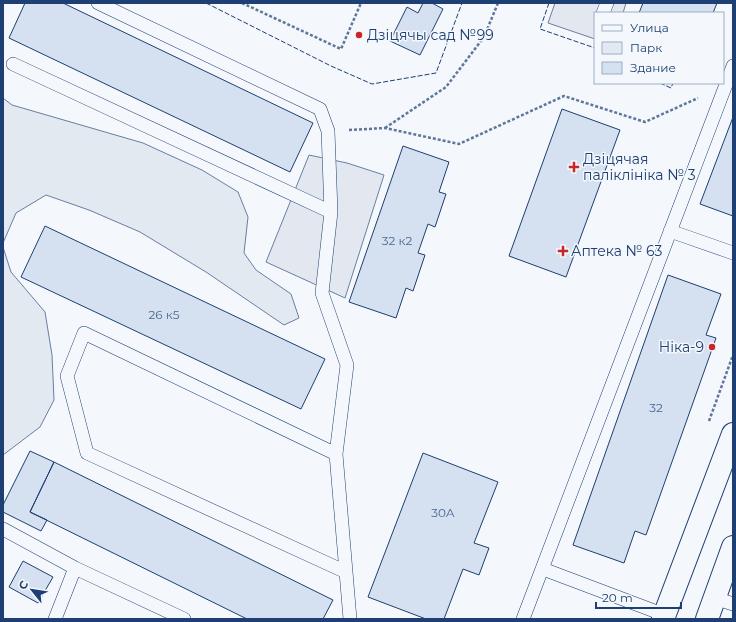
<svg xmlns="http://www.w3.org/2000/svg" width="736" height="622" font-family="Montserrat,sans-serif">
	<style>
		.green { fill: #e3e9f0; stroke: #687fa3 }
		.parking { fill: #e3e8f0; stroke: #687fa3 }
		.building { fill: #d5e0f0; stroke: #1d3f73 }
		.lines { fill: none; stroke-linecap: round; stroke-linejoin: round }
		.lane-casing { stroke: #1d3f73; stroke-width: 14 }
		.primary-casing { stroke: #1d3f73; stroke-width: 24 }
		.path { stroke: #5e769c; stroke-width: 2.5; stroke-dasharray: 3 2; stroke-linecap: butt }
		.lane { stroke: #f4f7fb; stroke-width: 13 }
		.primary { stroke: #f4f7fb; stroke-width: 22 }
		.fence { stroke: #1d3f73; stroke-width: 1; stroke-dasharray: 5 2; stroke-linecap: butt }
		.poi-dot { fill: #c62828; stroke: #f4f7fb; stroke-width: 1.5 }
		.labels { text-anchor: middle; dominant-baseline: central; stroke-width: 3; stroke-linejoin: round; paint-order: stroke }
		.number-label { font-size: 12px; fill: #4b6792 }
		.poi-label { font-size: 14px; fill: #1d3f73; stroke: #f4f7fb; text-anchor: start }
	</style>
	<rect width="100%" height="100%" fill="#f4f7fb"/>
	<!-- green -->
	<path class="green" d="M 3,98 L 12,105 L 143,143 L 202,170 L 238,192 L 248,217 L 244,253 L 256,270 L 291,294 L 299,318 L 284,325 L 206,272 L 140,232 L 89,210 L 46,195 L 16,213 L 3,243 Z
		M 3,247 L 11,272 L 45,312 L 52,355 L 54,400 L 40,427 L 3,455 Z"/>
	<!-- parking -->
	<path class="parking" d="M 555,3 L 626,3 L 623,13 L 595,13 L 595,39 L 548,23 Z
		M 309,155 L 347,163 L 384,175 L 345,298 L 266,262 Z"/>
	<!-- building -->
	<path class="building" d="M 25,3 L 63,3 L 313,123 L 290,172 L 9,38 Z
		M 423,3 L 432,3 L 443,9 L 420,55 L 390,41 L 407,7 L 418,13 Z
		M 643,3 L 717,3 L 713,13 L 639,13 Z
		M 562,109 L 620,130 L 566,277 L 509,256 Z
		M 733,117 L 733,216 L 700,204 Z
		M 403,146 L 449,162 L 439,192 L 446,194 L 435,227 L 428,224 L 418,253 L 425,255 L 413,291 L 406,288 L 396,318 L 349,302 Z
		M 45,226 L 325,359 L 301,409 L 21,277 Z
		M 668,275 L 721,294 L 706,335 L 716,338 L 646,535 L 635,531 L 624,563 L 573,545 Z
		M 30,451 L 54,462 L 30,512 L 47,520 L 41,531 L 3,512 L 3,505 Z
		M 423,453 L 498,482 L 474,543 L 489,548 L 479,575 L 463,569 L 444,619 L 426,619 L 368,597 Z
		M 54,462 L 333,600 L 323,619 L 247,619 L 30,512 Z
		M 23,561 L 53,577 L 38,603 L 9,587 Z"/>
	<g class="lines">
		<!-- lane casing -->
		<g class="lane-casing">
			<path id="lane" d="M 98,3 L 320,109 L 328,131 L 331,212
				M 603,13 L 607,3
				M 13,64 L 331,212 L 322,293 L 347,365 L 336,454
				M 670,231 L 733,253
				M 3,529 L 75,568 L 184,619
				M 543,569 L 665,615
				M 346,572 L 87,453 L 67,376 L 84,333 L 336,454 L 350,619
				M 715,598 L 733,604
				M 55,619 L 75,568
				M 523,619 L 733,66"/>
		</g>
		<!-- primary casing -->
		<g class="primary-casing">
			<path id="primary" d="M 663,619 L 733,434
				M 707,619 L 733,547"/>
		</g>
		<!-- path -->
		<path class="path" d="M 242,3 L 341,49 L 361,3
			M 385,128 L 446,87 L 484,37 L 498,3
			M 349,130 L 385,128 L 459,144 L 564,96 L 645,122 L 698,98
			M 709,421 L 733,355"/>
		<!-- lane -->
		<use href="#lane" class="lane"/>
		<!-- primary -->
		<use href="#primary" class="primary"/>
		<!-- fence -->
		<path class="fence" d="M 206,3 L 331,66 L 372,84 L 436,73 L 462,3
			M 549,3 L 540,29 L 595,48
			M 660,83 L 671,88 L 673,83"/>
	</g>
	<!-- markers -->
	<g class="poi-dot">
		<circle cx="359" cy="35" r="4"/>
		<path d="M572 161h4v4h4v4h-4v4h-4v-4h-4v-4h4z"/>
		<path d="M561 245h4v4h4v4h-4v4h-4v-4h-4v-4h4z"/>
		<circle cx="712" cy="347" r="4"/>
	</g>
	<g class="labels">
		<!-- number labels -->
		<g class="number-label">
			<text x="397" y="240">32 к2</text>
			<text x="164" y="314">26 к5</text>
			<text x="656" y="407">32</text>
			<text x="443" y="512">30А</text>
		</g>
		<!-- poi labels -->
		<g class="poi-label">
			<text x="367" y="35">Дзіцячы сад №99</text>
			<text x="583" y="159">Дзіцячая<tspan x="583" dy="16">паліклініка № 3</tspan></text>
			<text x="571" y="251">Аптека № 63</text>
			<text x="704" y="347" text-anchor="end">Ніка-9</text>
		</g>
	</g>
	<!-- border -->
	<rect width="736" height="622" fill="none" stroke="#1d3f73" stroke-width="8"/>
	<!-- legend -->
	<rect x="594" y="12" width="130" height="72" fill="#f4f7fb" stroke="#9eadc5"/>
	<rect x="602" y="25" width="20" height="6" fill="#f4f7fb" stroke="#9eadc5"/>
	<text x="630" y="32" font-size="12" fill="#1d3f73">Улица</text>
	<rect x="602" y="42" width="20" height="12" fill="#e3e9f0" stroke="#9eadc5"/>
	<text x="630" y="52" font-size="12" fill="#1d3f73">Парк</text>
	<rect x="602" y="62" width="20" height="12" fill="#d5e0f0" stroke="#9eadc5"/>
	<text x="630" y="72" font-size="12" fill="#1d3f73">Здание</text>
	<!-- north arrow -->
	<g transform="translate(32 590) rotate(300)" stroke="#f4f7fb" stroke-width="3" paint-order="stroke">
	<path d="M0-3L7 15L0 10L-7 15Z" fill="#1d3f73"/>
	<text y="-6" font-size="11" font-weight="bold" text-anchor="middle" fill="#1d3f73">С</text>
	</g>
	<!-- scale -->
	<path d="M596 602v6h85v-6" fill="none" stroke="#1d3f73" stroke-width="2"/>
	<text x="602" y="602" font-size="12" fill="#1d3f73" stroke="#f4f7fb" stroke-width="3" paint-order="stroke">20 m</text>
</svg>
